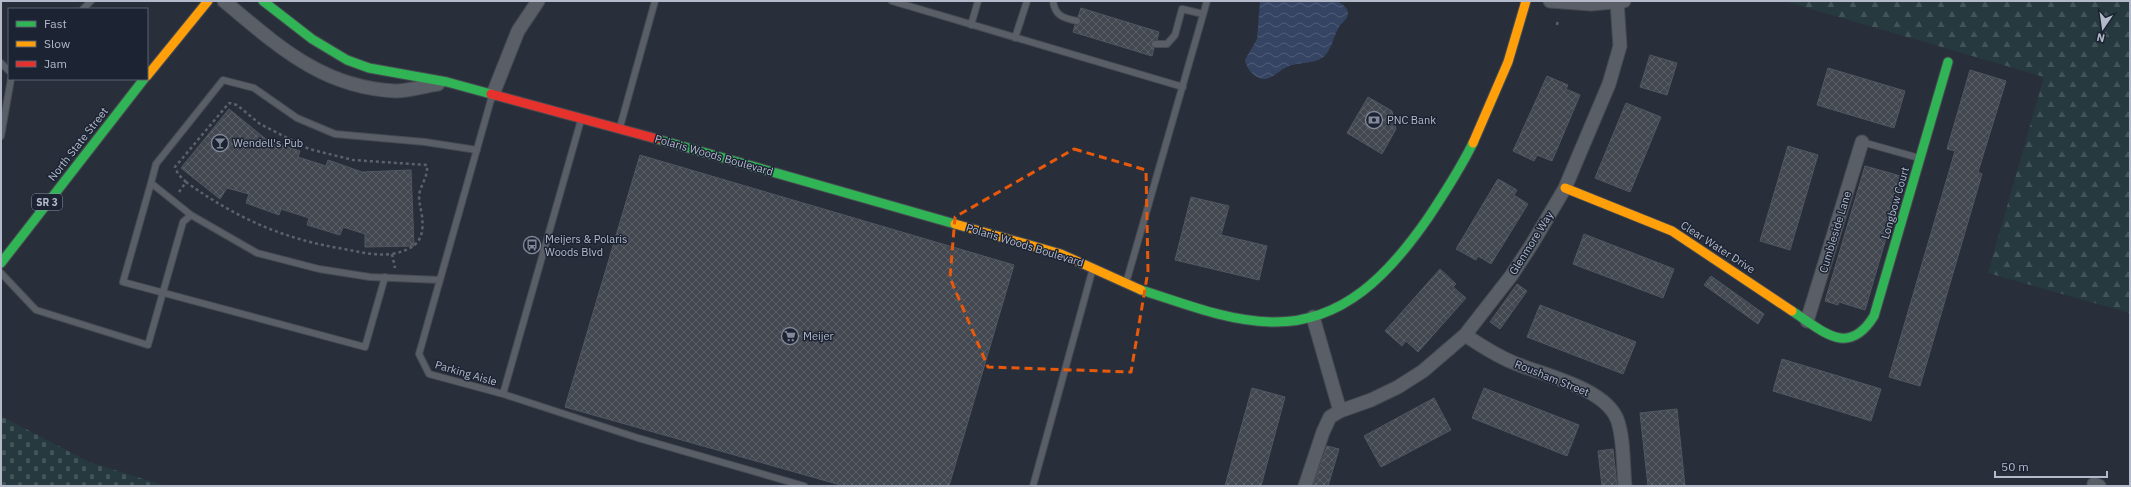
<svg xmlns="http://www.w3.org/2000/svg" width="2131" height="487" font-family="'IBM Plex Sans',sans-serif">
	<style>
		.forest { fill: url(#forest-firs) }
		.cemetery { fill: url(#cemetery-stones) }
		.water { fill: url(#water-waves) }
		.building { fill: url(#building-cross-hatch); stroke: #515760 }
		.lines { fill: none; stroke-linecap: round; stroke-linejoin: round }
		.lane-casing { stroke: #464a52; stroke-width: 8 }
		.street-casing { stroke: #464a52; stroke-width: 15 }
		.fast-casing { stroke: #464a52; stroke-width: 11 }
		.slow-casing { stroke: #464a52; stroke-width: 11 }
		.jam-casing { stroke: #464a52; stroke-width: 11 }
		.path { stroke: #5d626a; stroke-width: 2.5; stroke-dasharray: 3 3; stroke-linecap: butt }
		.lane { stroke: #5a5e66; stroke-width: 6 }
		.street { stroke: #5a5e66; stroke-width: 13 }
		.fast { stroke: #30b455; stroke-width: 9 }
		.slow { stroke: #ff9f0a; stroke-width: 9 }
		.jam { stroke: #e5322d; stroke-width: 9 }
		.marked { fill: none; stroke: #e8590c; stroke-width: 3; stroke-dasharray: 8 5; stroke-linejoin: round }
		.labels { text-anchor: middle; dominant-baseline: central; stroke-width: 3; stroke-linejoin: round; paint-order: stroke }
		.shield { fill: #1c2434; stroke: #868d9d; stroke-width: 1 }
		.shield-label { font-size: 10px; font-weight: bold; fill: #b4baca }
		.poi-label { font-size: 11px; fill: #b4baca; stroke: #1c2434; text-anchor: start }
		.street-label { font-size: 11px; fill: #b4baca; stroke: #1c2434 }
	</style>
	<defs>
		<pattern id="forest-firs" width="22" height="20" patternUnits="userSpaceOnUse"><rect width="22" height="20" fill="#26393f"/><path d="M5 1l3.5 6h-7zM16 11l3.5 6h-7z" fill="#435459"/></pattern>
		<pattern id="cemetery-stones" width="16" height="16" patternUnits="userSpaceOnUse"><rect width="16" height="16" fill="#26393f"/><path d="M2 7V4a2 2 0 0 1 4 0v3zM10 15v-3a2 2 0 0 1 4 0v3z" fill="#435459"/></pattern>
		<pattern id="water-waves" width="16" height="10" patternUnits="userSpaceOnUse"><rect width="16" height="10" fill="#354463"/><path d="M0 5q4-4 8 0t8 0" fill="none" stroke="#505d78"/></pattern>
		<pattern id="building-cross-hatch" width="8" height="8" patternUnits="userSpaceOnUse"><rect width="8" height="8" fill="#424750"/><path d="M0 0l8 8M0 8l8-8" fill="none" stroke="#5b5f68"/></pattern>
	</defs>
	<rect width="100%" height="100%" fill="#292f3a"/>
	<!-- forest -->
	<path class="forest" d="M 1784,1 L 2130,1 L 2130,313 L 1988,273 L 2044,77 Z"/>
	<!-- cemetery -->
	<path class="cemetery" d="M 1,416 L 89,462 L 166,486 L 1,486 Z"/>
	<!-- water -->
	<path class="water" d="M 1260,1 L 1337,1 C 1342,4 1348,7 1348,14 C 1348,20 1340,23 1338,29 C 1333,38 1331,52 1322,58 C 1312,64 1300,62 1289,66 C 1282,68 1278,74 1271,77 C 1259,84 1247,71 1245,60 L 1257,39 Z"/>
	<!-- building -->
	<path class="building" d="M 1081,8 L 1159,32 L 1157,40 L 1151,42 L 1151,46 L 1154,48 L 1152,56 L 1073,32 L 1075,25 L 1081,22 L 1078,17 Z
		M 1650,55 L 1677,63 L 1667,95 L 1640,87 Z
		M 1828,68 L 1905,91 L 1894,128 L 1817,105 Z
		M 1970,70 L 2006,81 L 1978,172 L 1982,174 L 1920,386 L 1889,377 L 1955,151 L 1947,149 Z
		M 1547,76 L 1568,85 L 1566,89 L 1580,95 L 1552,161 L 1537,155 L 1534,161 L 1513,151 Z
		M 1368,97 L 1392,111 L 1396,129 L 1382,154 L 1347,133 Z
		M 1626,103 L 1661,117 L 1630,192 L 1595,178 Z
		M 229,109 L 267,140 L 300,151 L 298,157 L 326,166 L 328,160 L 362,172 L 411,170 L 414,246 L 365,247 L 365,234 L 343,227 L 340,235 L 307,225 L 309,218 L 281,209 L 279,215 L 246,203 L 249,194 L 227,188 L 220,199 L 181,168 Z
		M 1788,146 L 1818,155 L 1790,250 L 1760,241 Z
		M 640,155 L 1014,265 L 949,486 L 844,486 L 565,407 Z
		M 1865,166 L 1904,177 L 1865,310 L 1839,302 L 1838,305 L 1825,301 Z
		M 1498,179 L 1517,190 L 1514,195 L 1528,204 L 1491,264 L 1478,256 L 1476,260 L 1456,249 Z
		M 1191,197 L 1229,206 L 1221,235 L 1267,246 L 1259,280 L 1175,260 Z
		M 1584,234 L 1674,269 L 1663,298 L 1573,264 Z
		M 1440,269 L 1456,284 L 1453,287 L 1466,298 L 1418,352 L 1406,341 L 1402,346 L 1385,331 Z
		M 1711,276 L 1764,314 L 1758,324 L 1704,285 Z
		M 1517,284 L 1527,291 L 1500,329 L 1490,322 Z
		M 1540,305 L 1636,342 L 1623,374 L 1527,337 Z
		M 1782,359 L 1881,389 L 1871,421 L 1773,391 Z
		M 1252,388 L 1285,397 L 1261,486 L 1225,486 Z
		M 1484,388 L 1579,425 L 1567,456 L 1472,418 Z
		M 1434,398 L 1451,430 L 1381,467 L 1364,436 Z
		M 1677,409 L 1685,486 L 1648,486 L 1640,413 Z
		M 1327,446 L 1339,449 L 1328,486 L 1313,486 Z
		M 1613,449 L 1617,486 L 1602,486 L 1598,451 Z"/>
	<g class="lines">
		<!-- lane casing -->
		<g class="lane-casing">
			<path id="lane" d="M 892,1 L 1183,87
				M 1053,1 C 1055,16 1063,18 1077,21
				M 83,9 L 91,1
				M 971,25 L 978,1
				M 1015,38 L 1027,1
				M 1155,44 L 1167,44 L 1175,35 L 1182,9 L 1203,14
				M 1,63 L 9,71
				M 492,96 L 419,354 L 429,374 L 503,394 L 638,438 L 804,486
				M 620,127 L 655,1
				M 1,136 L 11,79
				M 1862,142 L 1919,158
				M 151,183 L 123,282 L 365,347 L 385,277
				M 191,215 L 257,253 L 319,269 L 370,277 L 440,280
				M 1,273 L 36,310 L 148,345 L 183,222 L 191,215 L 151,183 L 156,164 L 223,80 L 254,88 L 297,118 L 335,134 L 425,142 L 477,150
				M 1126,283 L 1207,1
				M 503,394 L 581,120
				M 1033,486 L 1093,268"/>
		</g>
		<!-- street casing -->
		<g class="street-casing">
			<path id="street" d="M 224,1 C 277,45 322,88 396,91 C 409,91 424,86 438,84
				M 1550,1 L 1591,4 L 1624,1
				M 493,94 L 518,31 L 538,1
				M 1313,317 L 1340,411
				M 1807,321 L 1862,142
				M 1465,335 C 1480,345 1495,355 1512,362 C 1542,375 1604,387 1617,419 C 1624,437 1623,466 1625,486
				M 2094,484 L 2099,486
				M 1305,486 L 1323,432 L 1330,417 L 1340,411 L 1371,400 L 1398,387 L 1423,371 L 1465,335 L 1511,276 L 1532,244 L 1565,188 L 1609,84 L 1620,46 L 1617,2"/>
		</g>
		<!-- fast casing -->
		<g class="fast-casing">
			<path id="fast" d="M 263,1 L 312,39 L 347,60 L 369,68 L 447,82 L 491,94
				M 657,139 L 955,224
				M 1,263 L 144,79
				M 1141,290 C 1183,303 1226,321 1271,322 C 1343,324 1390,273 1428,218 C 1444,194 1460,169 1473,143
				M 1792,311 C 1823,331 1848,358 1874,316 L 1948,62"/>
		</g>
		<!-- slow casing -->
		<g class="slow-casing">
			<path id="slow" d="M 147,76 L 208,1
				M 1473,143 L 1508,62 L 1526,1
				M 1565,188 L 1672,231 L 1792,311
				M 955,224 L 1061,254 L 1141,290"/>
		</g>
		<!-- jam casing -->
		<g class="jam-casing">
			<path id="jam" d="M 491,94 L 657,139"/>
		</g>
		<!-- path -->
		<path class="path" d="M 1557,25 L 1558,19
			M 186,182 L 178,174 L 175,167 L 229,103 L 237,105 L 260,124 L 309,149 L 353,160 L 427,165 C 428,177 421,184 419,195 C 419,203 421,209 422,216 C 425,242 415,249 392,254
			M 179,192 L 186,182 C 236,218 283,239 344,249 C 360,252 376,256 392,254 L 395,268"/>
		<!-- lane -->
		<use href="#lane" class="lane"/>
		<!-- street -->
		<use href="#street" class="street"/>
		<!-- fast -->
		<use href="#fast" class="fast"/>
		<!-- slow -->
		<use href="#slow" class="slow"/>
		<!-- jam -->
		<use href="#jam" class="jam"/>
	</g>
	<!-- marked area -->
	<path class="marked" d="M 1074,149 L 1146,170 L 1148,271 L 1131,372 L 988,367 L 950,278 L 955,217 Z"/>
	<!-- icons -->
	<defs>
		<g id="bank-ring" transform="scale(0.9)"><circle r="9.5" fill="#1c2434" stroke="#838998" stroke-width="1.5"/><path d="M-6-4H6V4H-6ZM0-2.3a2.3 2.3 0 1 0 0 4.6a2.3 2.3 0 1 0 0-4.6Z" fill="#838998"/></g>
		<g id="bar-ring" transform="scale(0.9)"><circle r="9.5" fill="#1c2434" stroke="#838998" stroke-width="1.5"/><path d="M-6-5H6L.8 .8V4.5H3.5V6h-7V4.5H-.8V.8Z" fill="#838998"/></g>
		<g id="bus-ring" transform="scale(0.9)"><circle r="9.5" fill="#1c2434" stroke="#838998" stroke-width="1.5"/><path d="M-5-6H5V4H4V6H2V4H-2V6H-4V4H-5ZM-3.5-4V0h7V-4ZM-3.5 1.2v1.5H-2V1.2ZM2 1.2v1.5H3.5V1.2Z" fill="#838998"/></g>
		<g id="supermarket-ring" transform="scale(0.9)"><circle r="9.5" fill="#1c2434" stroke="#838998" stroke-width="1.5"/><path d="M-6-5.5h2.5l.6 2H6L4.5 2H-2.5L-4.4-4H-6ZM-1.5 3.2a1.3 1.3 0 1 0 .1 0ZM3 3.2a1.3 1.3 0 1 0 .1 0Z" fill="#838998"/></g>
	</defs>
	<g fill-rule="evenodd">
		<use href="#bank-ring" x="1374" y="120"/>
		<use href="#bar-ring" x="220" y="143"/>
		<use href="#bus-ring" x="532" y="245"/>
		<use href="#supermarket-ring" x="790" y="336"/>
	</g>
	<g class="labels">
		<!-- shield labels -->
		<rect class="shield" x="32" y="194" width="30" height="16" rx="3"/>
		<g class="shield-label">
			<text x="47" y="202">SR 3</text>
		</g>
		<!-- poi labels -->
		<g class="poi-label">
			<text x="1387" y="120">PNC Bank</text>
			<text x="233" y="143">Wendell's Pub</text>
			<text x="545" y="239">Meijers &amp; Polaris<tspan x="545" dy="13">Woods Blvd</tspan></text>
			<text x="803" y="336">Meijer</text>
		</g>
		<!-- street labels -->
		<g class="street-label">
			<text transform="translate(78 144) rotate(-52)">North State Street</text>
			<text transform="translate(714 155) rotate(16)">Polaris Woods Boulevard</text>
			<text transform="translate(1895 203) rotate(-74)">Longbow Court</text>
			<text transform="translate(1835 232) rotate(-73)">Cumbleside Lane</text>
			<text transform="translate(1531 243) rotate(-58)">Glenmore Way</text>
			<text transform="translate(1025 245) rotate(17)">Polaris Woods Boulevard</text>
			<text transform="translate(1718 247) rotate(33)">Clear Water Drive</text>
			<text transform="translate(466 373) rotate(16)">Parking Aisle</text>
			<text transform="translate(1552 378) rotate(22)">Rousham Street</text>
		</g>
	</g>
	<!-- border -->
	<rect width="2131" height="487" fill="none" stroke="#b4baca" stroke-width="4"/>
	<!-- legend -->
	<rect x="8" y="8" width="140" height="72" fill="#1c2434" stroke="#596070"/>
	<rect x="16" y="21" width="20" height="6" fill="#30b455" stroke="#596070"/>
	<text x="44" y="28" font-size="12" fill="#b4baca">Fast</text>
	<rect x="16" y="41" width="20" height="6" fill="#ff9f0a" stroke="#596070"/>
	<text x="44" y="48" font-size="12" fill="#b4baca">Slow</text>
	<rect x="16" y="61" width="20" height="6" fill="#e5322d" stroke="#596070"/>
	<text x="44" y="68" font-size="12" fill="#b4baca">Jam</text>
	<!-- north arrow -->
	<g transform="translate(2103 28) rotate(193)" stroke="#1c2434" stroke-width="3" paint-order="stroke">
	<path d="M0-3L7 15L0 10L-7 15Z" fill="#b4baca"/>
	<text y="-6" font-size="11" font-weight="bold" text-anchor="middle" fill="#b4baca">N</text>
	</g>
	<!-- scale -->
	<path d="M1995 471v6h112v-6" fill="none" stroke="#b4baca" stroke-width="2"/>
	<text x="2001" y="471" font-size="12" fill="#b4baca" stroke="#1c2434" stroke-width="3" paint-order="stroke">50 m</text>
</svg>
